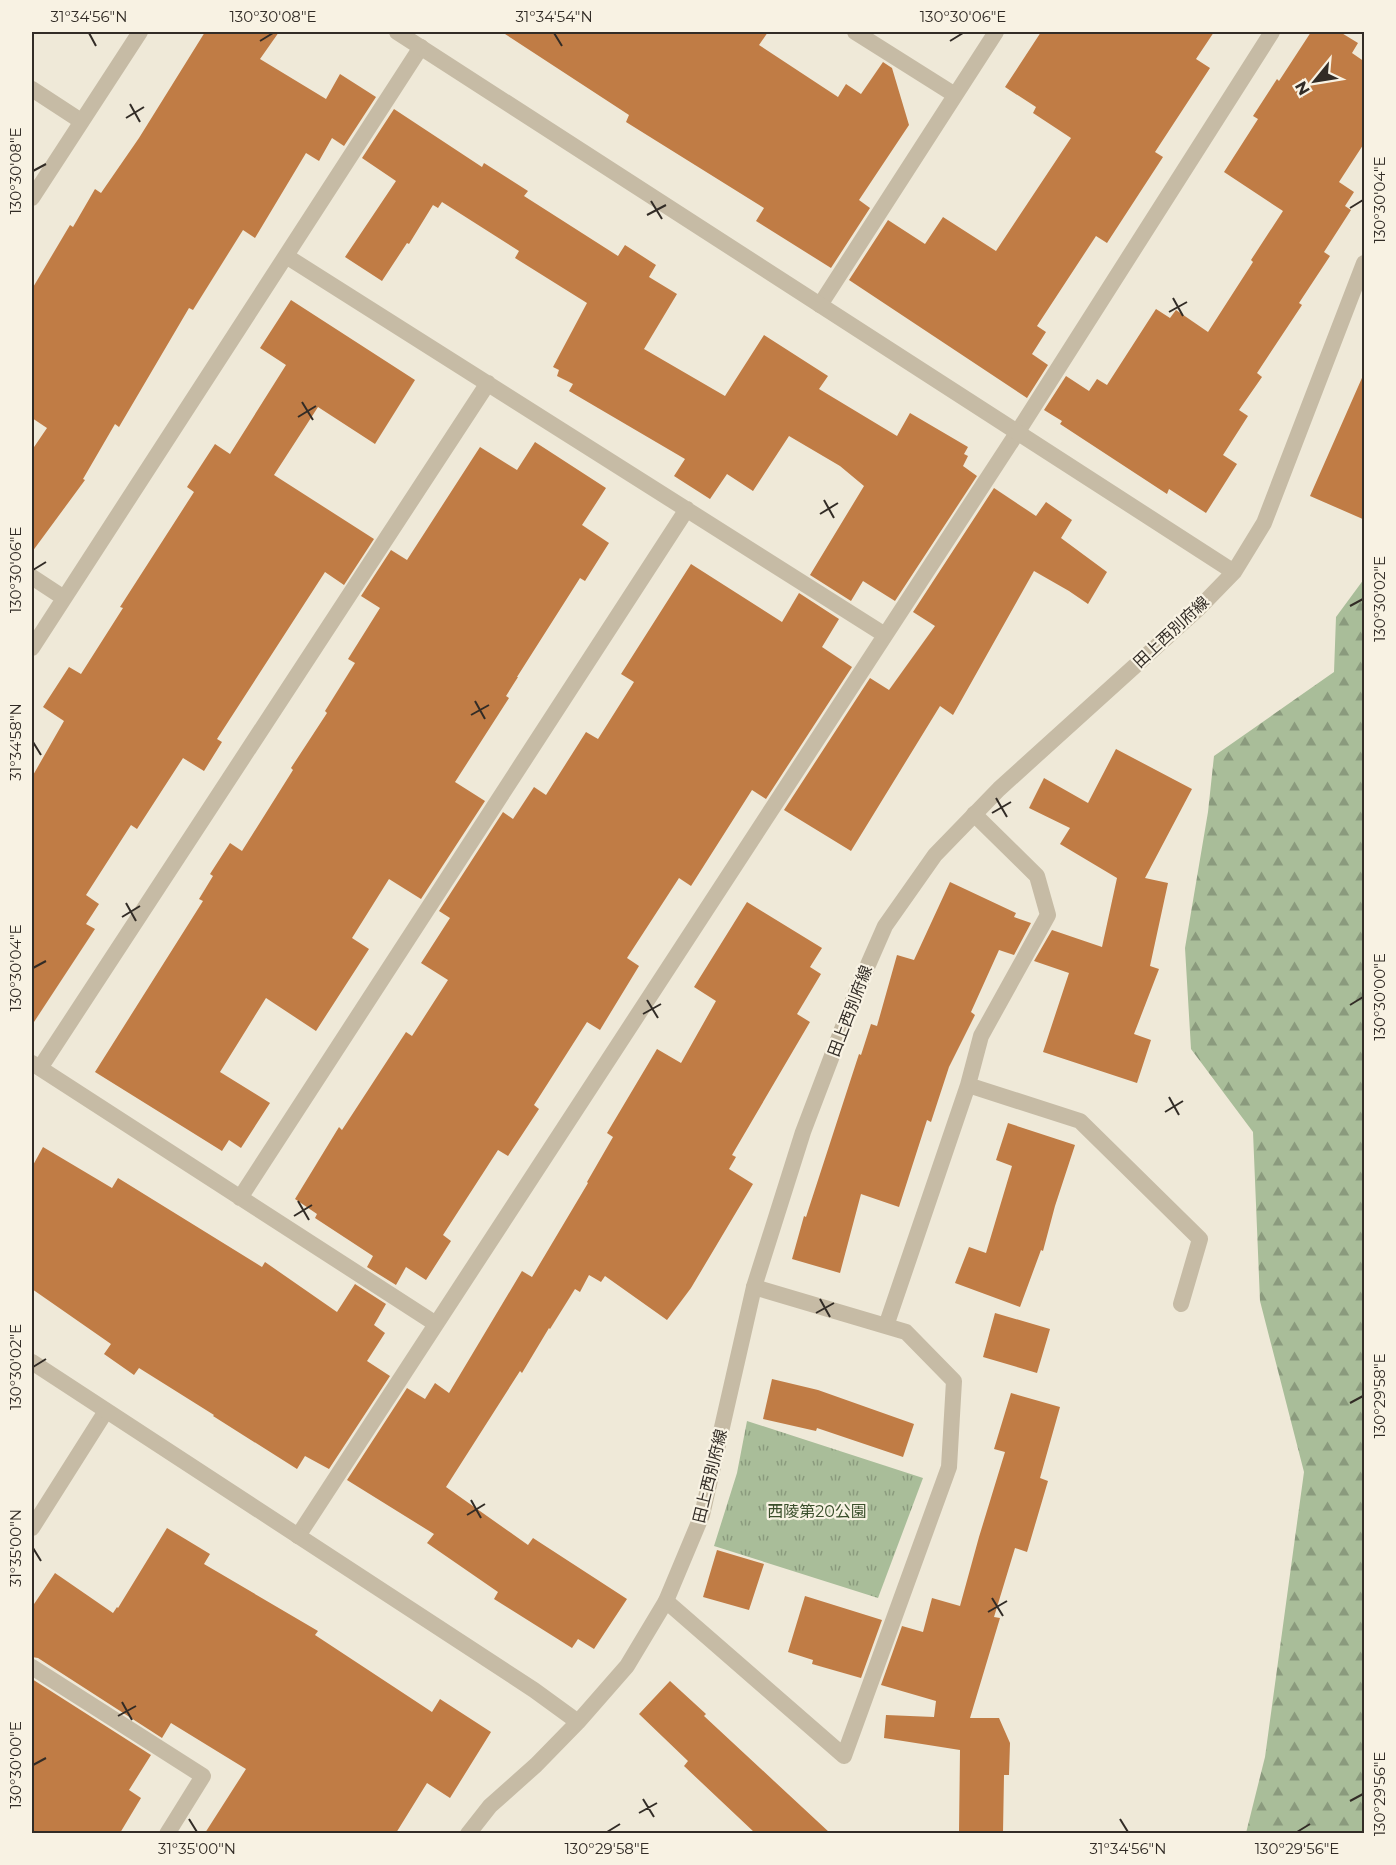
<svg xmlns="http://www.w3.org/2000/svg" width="1396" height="1865" font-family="Montserrat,'Noto Sans JP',sans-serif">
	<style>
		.forest { fill: url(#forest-firs) }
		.park { fill: url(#park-tufts) }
		.building { fill: #c07c45 }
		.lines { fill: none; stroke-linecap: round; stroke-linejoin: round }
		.minor { stroke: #c6bba5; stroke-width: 16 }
		.tertiary { stroke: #c6bba5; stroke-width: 16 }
		.ticks { fill: none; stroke: #322c26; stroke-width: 2 }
		.labels { text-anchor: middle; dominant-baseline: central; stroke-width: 4.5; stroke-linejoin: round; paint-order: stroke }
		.street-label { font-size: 16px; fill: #322c26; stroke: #f8f2e3 }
		.park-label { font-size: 16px; fill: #3a4f2b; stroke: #f8f2e3 }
		.neatline { fill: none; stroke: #322c26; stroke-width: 2 }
		.ticks-label { font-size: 15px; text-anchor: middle; fill: #322c26 }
	</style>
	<defs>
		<pattern id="forest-firs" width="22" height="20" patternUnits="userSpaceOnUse" patternTransform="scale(1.5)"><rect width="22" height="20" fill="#a9bd99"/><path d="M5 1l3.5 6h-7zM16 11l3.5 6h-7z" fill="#8a9a7d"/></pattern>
		<pattern id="park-tufts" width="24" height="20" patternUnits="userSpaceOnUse" patternTransform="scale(1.5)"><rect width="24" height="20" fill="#a9bd99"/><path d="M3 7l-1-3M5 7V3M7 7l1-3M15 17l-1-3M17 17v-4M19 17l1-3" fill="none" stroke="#8a9a7d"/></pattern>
	</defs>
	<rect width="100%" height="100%" fill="#efe9d8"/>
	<!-- forest -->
	<path class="forest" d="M 1364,579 L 1364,1833 L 1246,1833 L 1265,1757 L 1304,1472 L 1260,1301 L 1253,1132 L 1191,1049 L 1185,948 L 1208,812 L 1214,756 L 1334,672 L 1336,617 Z"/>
	<!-- park -->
	<path class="park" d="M 747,1421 L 923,1478 L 878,1598 L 714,1546 L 737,1473 Z"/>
	<!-- building -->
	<path class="building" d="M 205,32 L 279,32 L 260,59 L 326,99 L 340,74 L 376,97 L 344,146 L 332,138 L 319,161 L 306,153 L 255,238 L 243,230 L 193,310 L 189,308 L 119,427 L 115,424 L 83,479 L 85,480 L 32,552 L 32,450 L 47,428 L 32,418 L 32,289 L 70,225 L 73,227 L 95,189 L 101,193 L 139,138 Z
		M 502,32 L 768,32 L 759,45 L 838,97 L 846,84 L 861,94 L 883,62 L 892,68 L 909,125 L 859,200 L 870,208 L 831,268 L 756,221 L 764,208 L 626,122 L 629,115 Z
		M 1041,32 L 1214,32 L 1196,59 L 1210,68 L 1155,152 L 1163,157 L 1107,243 L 1096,236 L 1037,326 L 1046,332 L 1032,354 L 1048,365 L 1027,398 L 849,280 L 888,220 L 925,244 L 943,217 L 996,251 L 1071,138 L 1033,113 L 1036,107 L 1005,87 Z
		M 1311,32 L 1340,32 L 1358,43 L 1352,53 L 1365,62 L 1365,142 L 1339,182 L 1354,192 L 1345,206 L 1351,210 L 1324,252 L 1330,256 L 1299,303 L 1302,305 L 1257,373 L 1262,377 L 1239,410 L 1248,416 L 1223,455 L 1237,464 L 1206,513 L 1169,489 L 1167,494 L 1060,424 L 1062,421 L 1044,410 L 1066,376 L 1089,391 L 1097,379 L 1107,385 L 1156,309 L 1170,318 L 1176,310 L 1208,332 L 1253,262 L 1251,260 L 1283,211 L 1224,172 L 1258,119 L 1253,116 L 1277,79 L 1279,81 Z
		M 394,109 L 482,167 L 484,163 L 528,191 L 524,196 L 618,256 L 625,245 L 656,265 L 649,277 L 677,294 L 644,349 L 725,396 L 764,335 L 828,376 L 819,389 L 897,436 L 910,413 L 968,447 L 964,454 L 968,456 L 963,466 L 977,476 L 895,601 L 863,581 L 851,601 L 810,575 L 864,486 L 840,466 L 789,436 L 753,491 L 727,474 L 710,499 L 674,476 L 685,459 L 569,391 L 573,384 L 557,376 L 559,370 L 553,367 L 587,303 L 515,258 L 519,251 L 442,202 L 438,208 L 433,205 L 409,244 L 407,243 L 382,281 L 345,257 L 396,181 L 362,158 Z
		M 291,300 L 415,380 L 375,444 L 318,407 L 274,475 L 374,539 L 344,585 L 325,572 L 217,739 L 222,742 L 204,771 L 183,758 L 137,829 L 131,825 L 86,895 L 99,904 L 86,924 L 95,929 L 32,1025 L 32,777 L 64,721 L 43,707 L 69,667 L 81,674 L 123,608 L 120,607 L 194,492 L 187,487 L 215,444 L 230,454 L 286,365 L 260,348 Z
		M 1365,371 L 1365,520 L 1310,496 Z
		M 535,442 L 606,488 L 582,525 L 609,543 L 585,581 L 580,578 L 517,677 L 518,677 L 506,696 L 509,698 L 455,782 L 485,801 L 421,899 L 389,879 L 352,938 L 369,949 L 316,1031 L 266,998 L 220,1072 L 270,1103 L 241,1148 L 229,1140 L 222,1151 L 95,1072 L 203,901 L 199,899 L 213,876 L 210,874 L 230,843 L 242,851 L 293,770 L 291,768 L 327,713 L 325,711 L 355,663 L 348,659 L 380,608 L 361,596 L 391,550 L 407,560 L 480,447 L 517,470 Z
		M 994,488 L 1036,516 L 1046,502 L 1072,520 L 1061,538 L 1107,572 L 1088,604 L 1069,591 L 1034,571 L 953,715 L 940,706 L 851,851 L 784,810 L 870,678 L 889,690 L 935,626 L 913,612 Z
		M 691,564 L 782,622 L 799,593 L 839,619 L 822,647 L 852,667 L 766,799 L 752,790 L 691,886 L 679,878 L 627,958 L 639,966 L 600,1030 L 587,1022 L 534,1105 L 539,1109 L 508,1156 L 498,1150 L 443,1235 L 451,1241 L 426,1280 L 406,1267 L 396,1285 L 367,1267 L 373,1256 L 315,1218 L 317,1214 L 295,1199 L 339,1127 L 342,1130 L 406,1032 L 412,1036 L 448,980 L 421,963 L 450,918 L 439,911 L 503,812 L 513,819 L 534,787 L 546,795 L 586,732 L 598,739 L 634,682 L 621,674 Z
		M 1116,749 L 1192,789 L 1145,878 L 1168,883 L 1150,966 L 1159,969 L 1134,1034 L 1151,1040 L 1137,1083 L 1043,1052 L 1069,973 L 1034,961 L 1052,930 L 1102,947 L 1117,878 L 1060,844 L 1070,828 L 1029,808 L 1044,778 L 1088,803 Z
		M 950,882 L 1016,913 L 1014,917 L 1031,923 L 1014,955 L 999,950 L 971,1012 L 975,1015 L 949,1067 L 931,1122 L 927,1120 L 899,1207 L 861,1194 L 840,1273 L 792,1259 L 804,1216 L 806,1217 L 859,1054 L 861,1055 L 871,1024 L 877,1026 L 897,955 L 914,960 Z
		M 747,902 L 822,948 L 810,967 L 821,974 L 797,1014 L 810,1022 L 732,1155 L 736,1157 L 729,1169 L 753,1184 L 691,1288 L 667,1320 L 605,1276 L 601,1282 L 589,1275 L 580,1292 L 575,1289 L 550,1329 L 549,1328 L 522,1373 L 520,1371 L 446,1487 L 528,1545 L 533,1538 L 627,1599 L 594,1649 L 578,1639 L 572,1648 L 494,1599 L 498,1592 L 427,1543 L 434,1534 L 347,1480 L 407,1388 L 425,1399 L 435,1383 L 449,1393 L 522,1271 L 532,1277 L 588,1183 L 587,1182 L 613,1137 L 607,1133 L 657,1049 L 681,1063 L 716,1001 L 694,987 Z
		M 1008,1123 L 1075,1145 L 1055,1206 L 1043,1251 L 1041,1250 L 1020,1307 L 955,1283 L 969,1247 L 986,1253 L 1012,1166 L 996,1160 Z
		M 43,1147 L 112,1188 L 118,1178 L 262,1267 L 265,1262 L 337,1312 L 355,1284 L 386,1304 L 374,1325 L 385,1333 L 367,1361 L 390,1376 L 329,1469 L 305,1456 L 297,1469 L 213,1416 L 214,1415 L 139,1368 L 134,1375 L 104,1354 L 111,1344 L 32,1289 L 32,1167 Z
		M 995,1313 L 1050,1329 L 1037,1373 L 983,1357 Z
		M 772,1379 L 818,1390 L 914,1424 L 903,1457 L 817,1428 L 816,1431 L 763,1419 Z
		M 1011,1393 L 1060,1407 L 1040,1478 L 1048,1481 L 1027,1552 L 1015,1548 L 994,1617 L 1000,1618 L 970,1718 L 999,1718 L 1010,1743 L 1009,1775 L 1004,1775 L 1003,1833 L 959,1833 L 960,1750 L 884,1738 L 886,1715 L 934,1717 L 936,1701 L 881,1685 L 902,1626 L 923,1632 L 932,1598 L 960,1606 L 979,1537 L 1005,1452 L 994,1449 Z
		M 167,1528 L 210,1554 L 204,1564 L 318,1631 L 315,1635 L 432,1712 L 440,1699 L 491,1732 L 450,1798 L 427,1783 L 396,1833 L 205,1833 L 246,1769 L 171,1723 L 162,1738 L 38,1658 L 32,1657 L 32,1607 L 55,1573 L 113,1613 L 117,1607 L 118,1608 Z
		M 717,1550 L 764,1564 L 749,1610 L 703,1597 Z
		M 805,1596 L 882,1620 L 861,1678 L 812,1664 L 813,1660 L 788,1652 Z
		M 32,1679 L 151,1755 L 129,1790 L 141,1798 L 120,1833 L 32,1833 Z
		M 670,1681 L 706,1714 L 704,1716 L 830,1833 L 755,1833 L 684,1766 L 688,1761 L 639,1714 Z"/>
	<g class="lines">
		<!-- minor -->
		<path class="minor" d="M 855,32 L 955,95
			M 32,89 L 81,121
			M 286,256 L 885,635
			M 820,305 L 996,32
			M 32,577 L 64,598
			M 32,648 L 421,47
			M 32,1063 L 436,1324
			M 40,1068 L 488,383
			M 968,1085 L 981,1036 L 1048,915 L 1037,876 L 974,814
			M 240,1198 L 687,509
			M 886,1326 L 968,1085 L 1080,1121 L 1200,1239 L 1181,1304
			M 32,1528 L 106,1411
			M 298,1536 L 1017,433 L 1272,32
			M 666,1601 L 844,1756 L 949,1467 L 954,1381 L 906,1332 L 754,1287
			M 32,1667 L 203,1776 L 167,1834"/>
		<!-- tertiary -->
		<path class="tertiary" d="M 397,32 L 1234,572
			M 32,198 L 140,32
			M 32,1362 L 534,1690 L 578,1722
			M 468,1834 L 490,1806 L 536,1765 L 578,1722 L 627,1666 L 666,1601 L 702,1515 L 754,1287 L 803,1132 L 857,990 L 885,926 L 935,855 L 999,789 L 1199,608 L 1234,572 L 1264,523 L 1364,263"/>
	</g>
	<!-- ticks -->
	<path class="ticks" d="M 89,33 L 96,46M 554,33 L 562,46M 260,41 L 273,33M 950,41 L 963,33M 130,104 L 140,122M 126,118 L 144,107M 33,171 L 46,164M 651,201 L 662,219M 1350,208 L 1363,200M 647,215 L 666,205M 1173,298 L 1183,316M 1169,312 L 1187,302M 302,402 L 313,420M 298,417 L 316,406M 824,500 L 834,518M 820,514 L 838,503M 33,570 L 46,562M 1350,606 L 1363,599M 475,701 L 485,719M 471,715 L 489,705M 33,742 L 41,755M 996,798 L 1007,817M 992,813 L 1011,802M 126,903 L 136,921M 122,917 L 140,906M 33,968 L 46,961M 647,1000 L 658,1018M 1350,1005 L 1363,997M 643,1014 L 661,1004M 1169,1097 L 1179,1115M 1165,1112 L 1183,1101M 298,1201 L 309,1220M 294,1216 L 312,1205M 820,1299 L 830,1317M 816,1313 L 834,1303M 33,1367 L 46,1359M 1350,1403 L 1363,1396M 471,1500 L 481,1518M 467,1515 L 485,1504M 33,1548 L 41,1561M 992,1598 L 1003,1616M 988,1612 L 1007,1601M 122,1702 L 132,1720M 118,1716 L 136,1706M 33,1765 L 46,1758M 643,1799 L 654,1817M 1350,1801 L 1363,1794M 639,1813 L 657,1803M 189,1819 L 197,1832M 1120,1819 L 1128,1832M 607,1832 L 620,1824M 1297,1832 L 1310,1824"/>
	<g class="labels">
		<!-- street labels -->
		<g class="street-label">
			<text transform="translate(1171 632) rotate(-43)">田上西別府線</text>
			<text transform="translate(850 1011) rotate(-69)">田上西別府線</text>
			<text transform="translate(710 1476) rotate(-76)">田上西別府線</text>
		</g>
		<!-- park labels -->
		<g class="park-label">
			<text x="817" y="1511">西陵第20公園</text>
		</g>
	</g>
	<!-- border -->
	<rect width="1396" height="1865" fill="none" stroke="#f8f2e3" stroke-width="66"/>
	<!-- north arrow -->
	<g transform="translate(1315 81) rotate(240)" stroke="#f8f2e3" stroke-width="4.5" paint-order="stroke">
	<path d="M0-4.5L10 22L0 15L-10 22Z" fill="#322c26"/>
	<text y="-9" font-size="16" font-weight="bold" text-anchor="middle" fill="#322c26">N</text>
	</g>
	<rect x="33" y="33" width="1330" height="1799" class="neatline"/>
	<g class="ticks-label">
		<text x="89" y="22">31°34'56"N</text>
		<text x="273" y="22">130°30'08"E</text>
		<text x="554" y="22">31°34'54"N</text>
		<text x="963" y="22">130°30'06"E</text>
		<text transform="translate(16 171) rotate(-90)" y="5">130°30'08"E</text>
		<text transform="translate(1380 200) rotate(-90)" y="5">130°30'04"E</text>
		<text transform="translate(16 570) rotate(-90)" y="5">130°30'06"E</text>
		<text transform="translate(1380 599) rotate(-90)" y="5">130°30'02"E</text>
		<text transform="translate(16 742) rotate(-90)" y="5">31°34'58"N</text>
		<text transform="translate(16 968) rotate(-90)" y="5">130°30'04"E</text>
		<text transform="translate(1380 997) rotate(-90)" y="5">130°30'00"E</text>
		<text transform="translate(16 1367) rotate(-90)" y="5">130°30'02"E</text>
		<text transform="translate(1380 1396) rotate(-90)" y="5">130°29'58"E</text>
		<text transform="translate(16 1548) rotate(-90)" y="5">31°35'00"N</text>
		<text transform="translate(16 1765) rotate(-90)" y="5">130°30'00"E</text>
		<text transform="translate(1380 1794) rotate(-90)" y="5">130°29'56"E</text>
		<text x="197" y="1854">31°35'00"N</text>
		<text x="607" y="1854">130°29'58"E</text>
		<text x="1128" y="1854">31°34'56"N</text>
		<text x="1297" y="1854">130°29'56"E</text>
	</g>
</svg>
